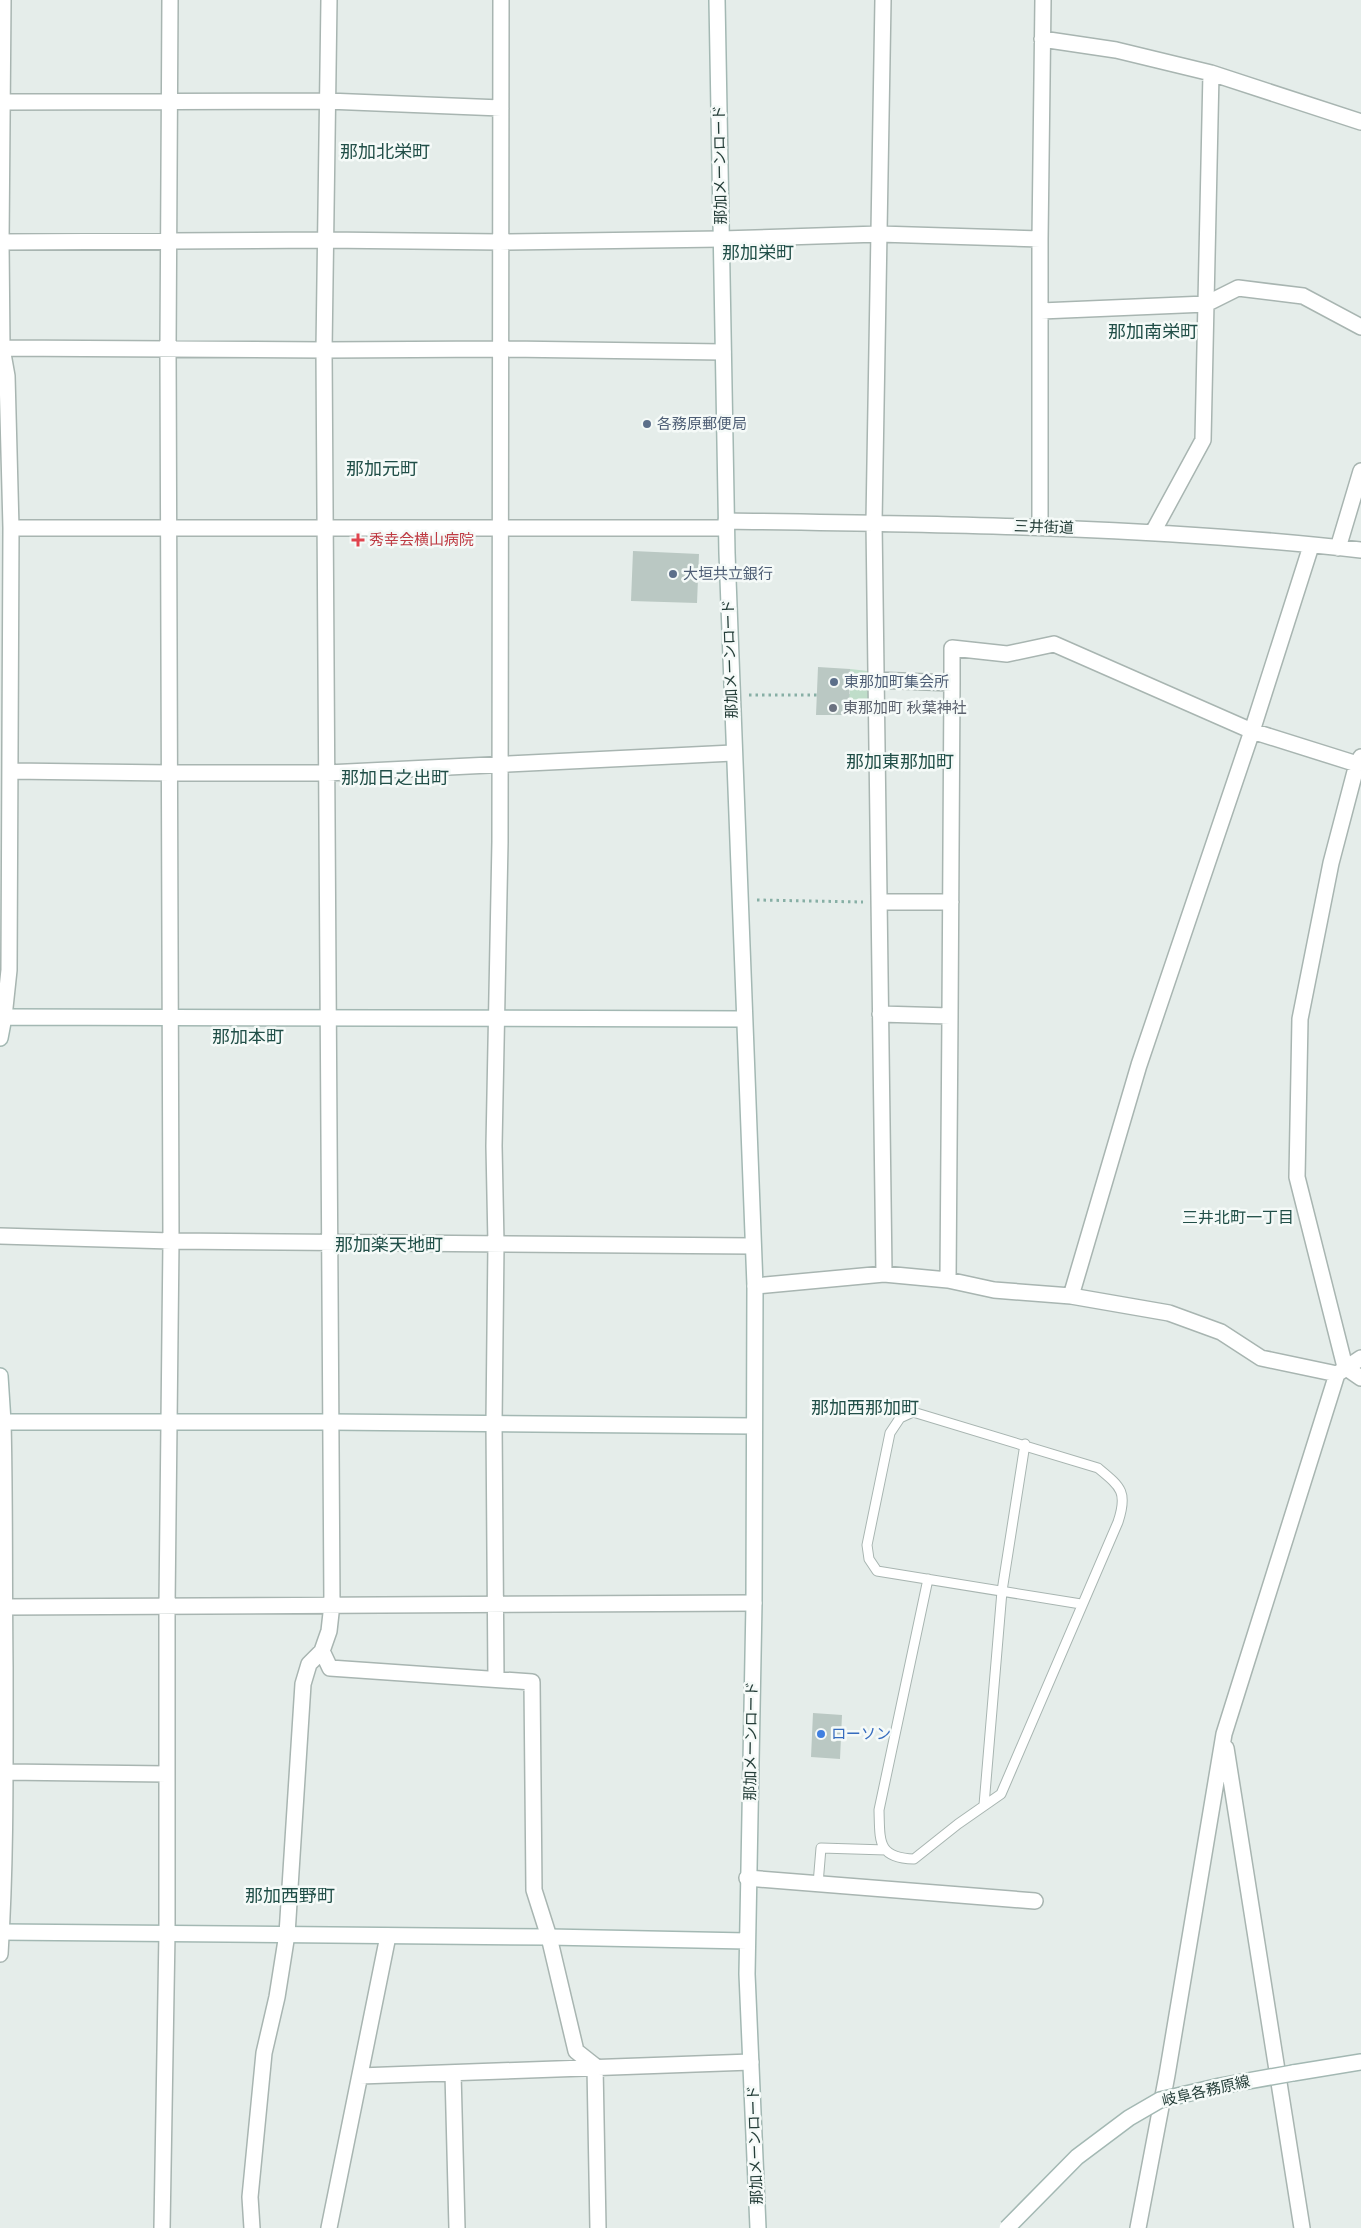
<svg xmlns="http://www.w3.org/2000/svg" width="1361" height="2228" font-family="Raleway,'Noto Sans JP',sans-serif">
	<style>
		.green { fill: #bfddc9 }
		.building { fill: #bac8c3 }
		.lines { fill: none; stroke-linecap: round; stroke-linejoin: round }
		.lane-casing { stroke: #a8b5b1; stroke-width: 11 }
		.street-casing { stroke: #a8b5b1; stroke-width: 18 }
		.secondary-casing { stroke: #a3b8b3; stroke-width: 18 }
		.path { stroke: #87afa5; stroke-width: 3; stroke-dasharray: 2.5 4; stroke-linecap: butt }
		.lane { stroke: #fff; stroke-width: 9 }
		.street { stroke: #fff; stroke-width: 15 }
		.secondary { stroke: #fff; stroke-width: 15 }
		.secondary-bridge-casing { stroke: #a3b8b3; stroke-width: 18; stroke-linecap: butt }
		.secondary-bridge { stroke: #fff; stroke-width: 15 }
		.service-dot { fill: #5c6f8a; stroke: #f5faf8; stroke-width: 2 }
		.health-dot { fill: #e0444e; stroke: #f5faf8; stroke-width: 2 }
		.worship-dot { fill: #6b7280; stroke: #f5faf8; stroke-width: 2 }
		.shop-dot { fill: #3f7fe0; stroke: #f5faf8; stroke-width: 2 }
		.labels { text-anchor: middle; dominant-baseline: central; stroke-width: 5; stroke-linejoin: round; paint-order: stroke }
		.street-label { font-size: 15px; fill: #253e39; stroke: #f5faf8 }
		.service-label { font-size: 15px; fill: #4e5e75; stroke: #f5faf8; text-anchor: start }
		.health-label { font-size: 15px; fill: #be3a42; stroke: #f5faf8; text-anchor: start }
		.worship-label { font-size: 15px; fill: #5b616d; stroke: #f5faf8; text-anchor: start }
		.shop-label { font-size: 15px; fill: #366cbe; stroke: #f5faf8; text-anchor: start }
		.neighbourhood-label { font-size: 16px; fill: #214f48; stroke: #f5faf8 }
		.quarter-label { font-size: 18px; fill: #214f48; stroke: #f5faf8 }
	</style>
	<rect width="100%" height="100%" fill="#e5edea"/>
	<!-- green -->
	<path class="green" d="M 850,669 L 877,672 L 878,716 L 849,715 L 849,701 L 817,702 L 818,695 L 850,694 Z"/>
	<!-- building -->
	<path class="building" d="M 633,551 L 699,554 L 697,603 L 631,601 Z
		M 818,667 L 850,669 L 849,715 L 816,715 Z
		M 813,1713 L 842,1715 L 840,1759 L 811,1757 Z"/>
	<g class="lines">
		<!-- lane casing -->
		<g class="lane-casing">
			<path id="lane" d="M 928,1579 L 879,1810 C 880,1841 877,1858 914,1859 L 958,1824 L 1001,1794 L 1118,1522 C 1128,1492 1121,1487 1098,1468 L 913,1412 L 900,1418 L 890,1433 L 867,1545 L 869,1559 L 877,1571 L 1081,1604
				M 984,1805 L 1002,1591 L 1025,1444
				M 818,1884 L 821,1848 L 886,1850"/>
		</g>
		<!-- street casing -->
		<g class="street-casing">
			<path id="street" d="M 883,0 L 874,522 L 884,1274
				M 1042,39 L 1116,50 L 1211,73 L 1361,122
				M 2,102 L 327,101 L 501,108
				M 1,242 L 325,240 L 500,242 L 721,239 L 879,234 L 1040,239
				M 1041,311 L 1206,304 L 1238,288 L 1303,296 L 1361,327
				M 0,348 L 324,350 L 501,349 L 723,352
				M 726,521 C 938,524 1150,526 1361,550
				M 1040,527 L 1040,239 L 1043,0
				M 11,528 L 726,528
				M 1153,532 L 1203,440 L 1211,73
				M 1338,548 L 1361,471
				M 876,680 L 952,683 L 952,648 L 1007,654 L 1054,644 L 1252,731 L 1357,764
				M 1361,757 L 1357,764 L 1331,863 L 1300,1019 L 1297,1177 L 1345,1367 L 1361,1378
				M 10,771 L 170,773 L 327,773 L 733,753
				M 879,902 L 951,902
				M 880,1014 L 950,1016 L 952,683
				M 0,1017 L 4,1017 L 9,970 L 11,528 L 7,376 L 2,348 L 1,242 L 3,0
				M 0,1236 L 171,1241 L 752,1246
				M 948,1280 L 950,1016
				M 755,1286 L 884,1274 L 948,1280 L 994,1290 L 1071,1296 L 1169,1313 L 1221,1332 L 1261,1358 L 1337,1374
				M 1071,1296 L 1139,1065 L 1252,731 L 1311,546
				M 4,1607 L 754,1603
				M 322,1651 L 330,1668 L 532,1682 L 534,1890 L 549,1937 L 576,2051 L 595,2066 L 598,2228
				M 496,1679 L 494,1423 L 496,1244 L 494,1146 L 500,842 L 501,0
				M 1226,1748 L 1302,2228
				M 5,1772 L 167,1774
				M 747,1878 L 1035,1901
				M 0,1954 C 6,1859 5,1763 5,1667 C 4,1585 5,1503 3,1422
				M 453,2073 L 457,2228
				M 360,2076 L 751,2062
				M 162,2228 L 167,1933 L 167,1605 L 171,1241 L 168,348 L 170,0
				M 252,2228 L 250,2197 L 264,2053 L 277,1997 L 287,1934 L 303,1684 L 309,1664 L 322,1651 L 329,1631 L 332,1604 L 324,350 L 329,0
				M 329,2228 L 388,1936
				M 1138,2228 L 1167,2075 L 1224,1734 L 1337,1374 L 1361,1358"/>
		</g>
		<!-- secondary casing -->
		<g class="secondary-casing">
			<path id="secondary" d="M 717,0 L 727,553 L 755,1286 L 754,1603 L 747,1974 L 758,2228
				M 0,1038 L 4,1017 L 744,1019
				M 0,1376 L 3,1422 L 331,1422 L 753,1426
				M 0,1932 L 549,1937 L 747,1941
				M 1293,2073 L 1361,2062"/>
		</g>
		<!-- path -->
		<path class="path" d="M 749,695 L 818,695
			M 757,900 L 863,902"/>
		<!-- lane -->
		<use href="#lane" class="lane"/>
		<!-- street -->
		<use href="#street" class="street"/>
		<!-- secondary -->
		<use href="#secondary" class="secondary"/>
		<!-- secondary-bridge casing -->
		<g class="secondary-bridge-casing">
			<path id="secondary-bridge" d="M 1007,2228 L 1077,2157 L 1129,2118 L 1160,2100 L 1220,2086 L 1293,2073"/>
		</g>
		<!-- secondary-bridge -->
		<use href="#secondary-bridge" class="secondary-bridge"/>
	</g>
	<!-- markers -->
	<g class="service-dot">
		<circle cx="647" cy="424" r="5"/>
		<circle cx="673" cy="574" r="5"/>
		<circle cx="834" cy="682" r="5"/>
	</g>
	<path class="health-dot" d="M355.5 532.5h5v5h5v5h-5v5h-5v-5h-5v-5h5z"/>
	<circle class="worship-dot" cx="833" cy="708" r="5"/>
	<circle class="shop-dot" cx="821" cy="1734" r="5"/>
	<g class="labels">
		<!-- street labels -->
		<g class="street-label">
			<text transform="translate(720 165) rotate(-91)">那加メーンロード</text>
			<text transform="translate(1044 527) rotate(2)">三井街道</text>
			<text transform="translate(730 659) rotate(-92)">那加メーンロード</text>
			<text transform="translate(751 1741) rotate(-89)">那加メーンロード</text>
			<text transform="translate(1206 2091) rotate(-13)">岐阜各務原線</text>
			<text transform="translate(755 2145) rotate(-92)">那加メーンロード</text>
		</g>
		<!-- service labels -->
		<g class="service-label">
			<text x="657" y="424">各務原郵便局</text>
			<text x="683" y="574">大垣共立銀行</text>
			<text x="844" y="682">東那加町集会所</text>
		</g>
		<!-- health labels -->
		<g class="health-label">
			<text x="369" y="540">秀幸会横山病院</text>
		</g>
		<!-- worship labels -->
		<g class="worship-label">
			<text x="843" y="708">東那加町 秋葉神社</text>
		</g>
		<!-- shop labels -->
		<g class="shop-label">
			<text x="831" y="1734">ローソン</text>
		</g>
		<!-- neighbourhood labels -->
		<g class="neighbourhood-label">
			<text x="1238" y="1217">三井北町一丁目</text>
		</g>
		<!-- quarter labels -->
		<g class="quarter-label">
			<text x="385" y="151">那加北栄町</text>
			<text x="758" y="252">那加栄町</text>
			<text x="1153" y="331">那加南栄町</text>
			<text x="382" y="468">那加元町</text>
			<text x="900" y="761">那加東那加町</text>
			<text x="395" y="777">那加日之出町</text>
			<text x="248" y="1036">那加本町</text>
			<text x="389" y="1244">那加楽天地町</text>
			<text x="865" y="1407">那加西那加町</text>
			<text x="290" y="1895">那加西野町</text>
		</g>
	</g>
</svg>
